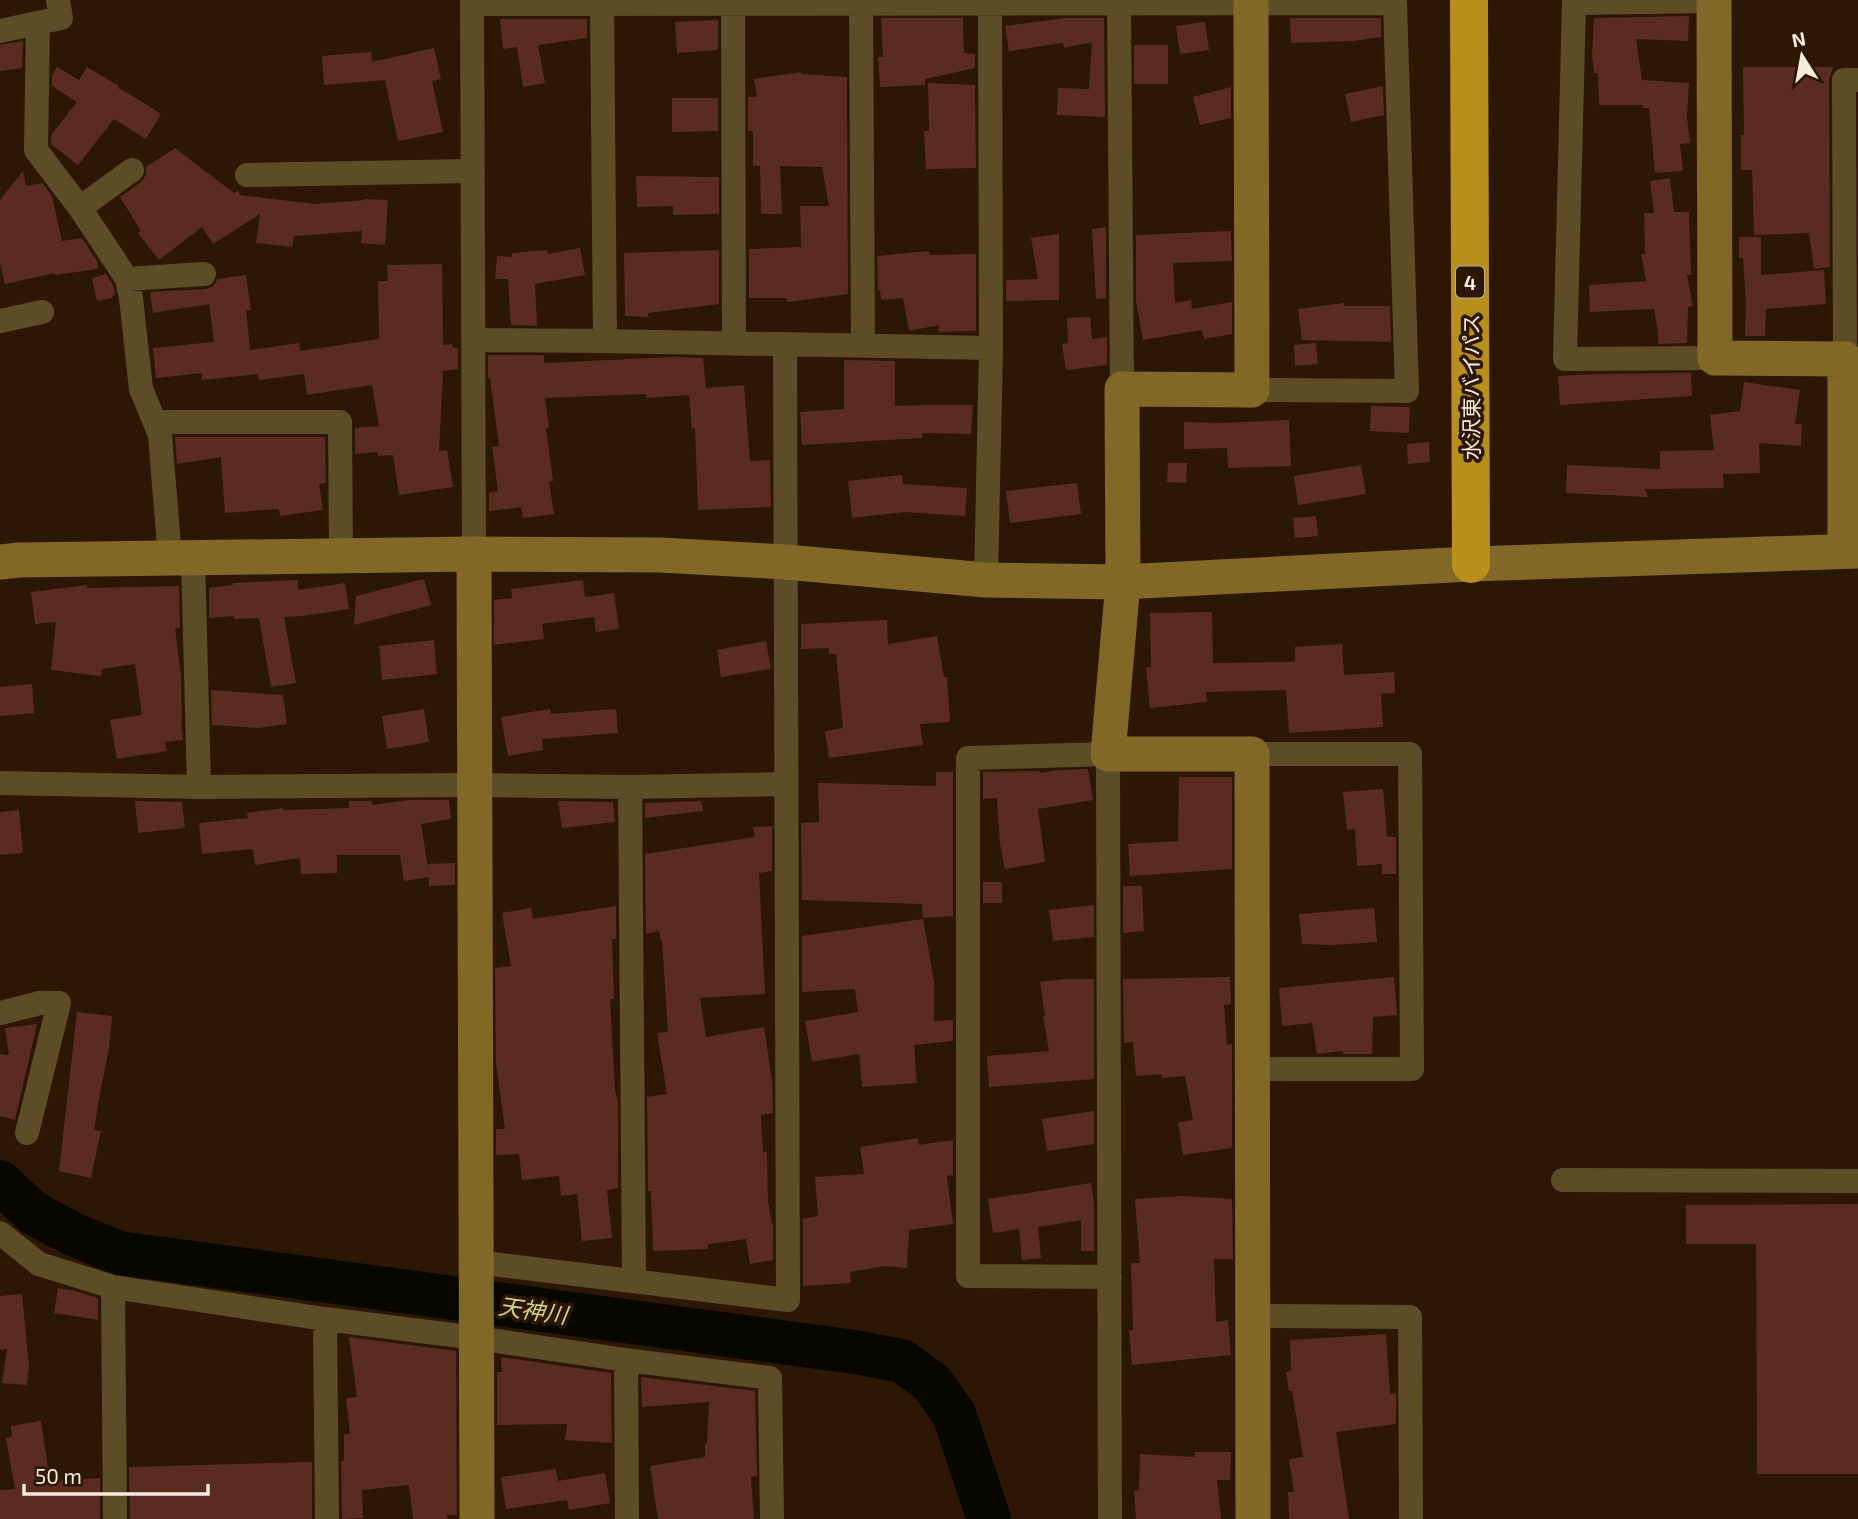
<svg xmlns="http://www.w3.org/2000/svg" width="1858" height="1519" font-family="'Exo 2','Noto Sans JP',sans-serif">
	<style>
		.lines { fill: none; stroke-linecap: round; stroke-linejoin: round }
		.river { stroke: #070700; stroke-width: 44 }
		.building { fill: #5a2c21 }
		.street { stroke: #5d4d27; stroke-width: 24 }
		.secondary { stroke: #826827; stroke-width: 35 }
		.highway { stroke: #b98f1b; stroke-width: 38 }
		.labels { text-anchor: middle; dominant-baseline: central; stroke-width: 7; stroke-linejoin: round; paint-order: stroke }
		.shield { fill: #2c1704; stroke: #bcab9d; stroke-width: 2 }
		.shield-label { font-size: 19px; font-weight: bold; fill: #faebdf }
		.street-label { font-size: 21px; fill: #faebdf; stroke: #2c1704 }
		.water-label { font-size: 23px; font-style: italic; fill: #cfd688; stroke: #2c1704 }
	</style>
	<rect width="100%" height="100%" fill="#2c1704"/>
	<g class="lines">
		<!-- river -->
		<path class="river" d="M 0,1182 L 33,1213 L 73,1234 L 119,1253 L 855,1352 L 902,1361 L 932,1383 L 954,1414 L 989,1519"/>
	</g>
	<!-- building -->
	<path class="building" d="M 1689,16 L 1688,41 L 1636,39 L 1642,80 L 1689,83 L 1687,117 L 1690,143 L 1680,144 L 1683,171 L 1655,173 L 1649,108 L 1643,108 L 1643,105 L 1599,105 L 1598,73 L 1594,73 L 1592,54 L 1594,18 Z
		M 881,18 L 963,18 L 964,53 L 975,54 L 975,68 L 925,79 L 925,85 L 880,87 L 878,57 L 883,57 Z
		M 1065,18 L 1104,18 L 1105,117 L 1057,115 L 1058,88 L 1089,89 L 1092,42 L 1064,48 L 1063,43 L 1009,51 L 1005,26 Z
		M 1290,18 L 1381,18 L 1381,37 L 1353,41 L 1291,43 Z
		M 500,19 L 587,19 L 587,38 L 538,45 L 545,83 L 523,87 L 517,47 L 503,49 Z
		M 718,20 L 718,50 L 677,53 L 675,22 Z
		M 1205,22 L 1209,50 L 1180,54 L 1176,26 Z
		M 23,41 L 22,68 L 0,71 L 0,45 Z
		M 1134,45 L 1168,45 L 1168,84 L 1134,84 Z
		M 434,48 L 441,79 L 432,81 L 443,132 L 398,141 L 385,80 L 324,85 L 322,56 L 371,52 L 372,62 Z
		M 57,67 L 79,80 L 87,67 L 119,86 L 118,88 L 131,95 L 161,114 L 146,139 L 114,119 L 78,165 L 51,144 L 51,135 L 77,102 L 52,86 L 52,75 Z
		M 1743,67 L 1833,67 L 1829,80 L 1830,267 L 1814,269 L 1809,233 L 1754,235 L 1752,170 L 1741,170 L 1741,135 L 1744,135 Z
		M 801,72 L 801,74 L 847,77 L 848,294 L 787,302 L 787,298 L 749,298 L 749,249 L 801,247 L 800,206 L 829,206 L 822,167 L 780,166 L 782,214 L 761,214 L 760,166 L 753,166 L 753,131 L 748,131 L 748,97 L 757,97 L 754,79 Z
		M 928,83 L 975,85 L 976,168 L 926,169 L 924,131 L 929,131 Z
		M 1383,86 L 1384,115 L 1351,122 L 1345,94 Z
		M 1231,87 L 1231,118 L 1200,125 L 1193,97 Z
		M 672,98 L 718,98 L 718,131 L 672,132 Z
		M 175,148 L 234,193 L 238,191 L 240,195 L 315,204 L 364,200 L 364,199 L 388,200 L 385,245 L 361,243 L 362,231 L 294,236 L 292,247 L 256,243 L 260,214 L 213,244 L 202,227 L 159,260 L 138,233 L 141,231 L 120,197 L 141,182 L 146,175 L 146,167 Z
		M 23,171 L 26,186 L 42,183 L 52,196 L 62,241 L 82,238 L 97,261 L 98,269 L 55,275 L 55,273 L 5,284 L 0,263 L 0,200 Z
		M 636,176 L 719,177 L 719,214 L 673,215 L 673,206 L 637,207 Z
		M 1670,178 L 1674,212 L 1689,212 L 1691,275 L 1687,275 L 1693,306 L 1688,307 L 1687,343 L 1658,344 L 1658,332 L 1654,309 L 1590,312 L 1589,285 L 1646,281 L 1641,254 L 1645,254 L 1644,213 L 1654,213 L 1650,181 Z
		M 1106,227 L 1106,298 L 1096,299 L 1092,229 Z
		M 1231,231 L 1232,261 L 1173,263 L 1175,303 L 1191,300 L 1192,309 L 1232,302 L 1232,334 L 1204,339 L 1202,330 L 1143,340 L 1136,301 L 1136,235 Z
		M 1059,234 L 1059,300 L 1006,301 L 1006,280 L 1038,279 L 1031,238 Z
		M 1739,237 L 1761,237 L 1761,275 L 1824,270 L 1826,304 L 1766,309 L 1765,336 L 1745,336 L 1746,303 L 1743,258 L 1739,258 Z
		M 580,248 L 585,275 L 535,284 L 537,326 L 511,325 L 508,279 L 495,279 L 497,256 L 512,257 L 512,253 L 547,250 L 548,254 Z
		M 719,250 L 719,304 L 648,313 L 648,317 L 625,316 L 624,253 Z
		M 929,251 L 930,255 L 976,254 L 976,331 L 939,332 L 939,325 L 909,331 L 903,298 L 881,300 L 880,290 L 878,290 L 877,256 Z
		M 442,264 L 443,345 L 452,344 L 453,347 L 458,348 L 458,369 L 443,371 L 439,451 L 447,450 L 453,487 L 399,495 L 393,455 L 378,456 L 377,452 L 355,454 L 355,428 L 379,426 L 372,385 L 307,395 L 304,374 L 259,380 L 258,374 L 202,380 L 202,373 L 156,378 L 153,348 L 214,342 L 209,304 L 153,313 L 150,292 L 206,289 L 213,286 L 218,279 L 246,275 L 251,310 L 246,310 L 250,350 L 299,343 L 300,351 L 379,339 L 378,281 L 388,281 L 387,265 Z
		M 106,274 L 113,285 L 115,294 L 111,298 L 97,301 L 92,278 Z
		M 1344,303 L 1344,306 L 1390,306 L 1391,342 L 1302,340 L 1298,309 Z
		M 1090,317 L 1092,339 L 1107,337 L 1107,365 L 1066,370 L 1062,344 L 1068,343 L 1067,318 Z
		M 1316,343 L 1318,364 L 1295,366 L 1294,345 Z
		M 488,355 L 544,355 L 544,363 L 672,357 L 703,358 L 706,388 L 744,385 L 750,461 L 770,460 L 771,507 L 698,510 L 695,428 L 692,429 L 689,395 L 646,398 L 646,394 L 545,398 L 549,427 L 546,428 L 553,481 L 549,482 L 554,514 L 523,518 L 521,507 L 489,511 L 489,493 L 498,491 L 492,447 L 499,446 L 490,378 L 488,378 Z
		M 844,360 L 895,361 L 895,406 L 925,405 L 973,405 L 971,434 L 922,433 L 922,438 L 802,445 L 800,412 L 844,409 Z
		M 1691,373 L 1692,396 L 1560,405 L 1558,376 L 1595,374 Z
		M 1744,382 L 1800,390 L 1795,424 L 1802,424 L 1801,446 L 1759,443 L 1760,473 L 1723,474 L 1724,488 L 1645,489 L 1648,497 L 1566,493 L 1567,465 L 1660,469 L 1660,451 L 1714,450 L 1710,415 L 1740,411 Z
		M 1371,406 L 1410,407 L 1409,433 L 1370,431 Z
		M 1289,420 L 1291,466 L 1228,468 L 1227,448 L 1184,449 L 1184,422 L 1221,423 Z
		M 175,437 L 325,437 L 326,483 L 319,484 L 323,510 L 280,516 L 279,509 L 225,513 L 221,457 L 177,464 Z
		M 1429,442 L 1430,462 L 1408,464 L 1407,444 Z
		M 1168,463 L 1187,463 L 1186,483 L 1167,482 Z
		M 1361,465 L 1366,494 L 1298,505 L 1294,476 Z
		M 902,475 L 903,484 L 967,488 L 965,516 L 905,512 L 852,518 L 848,481 Z
		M 1077,483 L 1081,514 L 1010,523 L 1006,491 Z
		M 1316,516 L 1318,536 L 1295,538 L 1293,518 Z
		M 424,579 L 431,605 L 354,625 L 356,596 Z
		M 298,580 L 298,590 L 345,583 L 349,609 L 303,616 L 284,617 L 296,683 L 271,687 L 259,618 L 234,619 L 234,616 L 209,618 L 209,588 L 233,585 L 233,583 Z
		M 583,580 L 585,597 L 614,593 L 619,629 L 596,632 L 594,617 L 542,624 L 544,639 L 494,645 L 494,600 L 512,598 L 511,589 Z
		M 87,585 L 87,588 L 179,586 L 180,628 L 175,628 L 181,676 L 182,723 L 181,723 L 183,740 L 165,742 L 167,751 L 117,759 L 110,720 L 142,715 L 135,664 L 102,669 L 101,676 L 51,670 L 56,622 L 35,624 L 31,592 Z
		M 1212,612 L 1213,663 L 1295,662 L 1295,647 L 1342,644 L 1344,675 L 1394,672 L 1395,693 L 1381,694 L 1383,727 L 1289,733 L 1286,690 L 1206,692 L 1207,702 L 1150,708 L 1146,667 L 1151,667 L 1150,613 Z
		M 887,620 L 888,644 L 937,636 L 944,677 L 947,677 L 950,722 L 920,724 L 923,745 L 829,758 L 825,731 L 843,728 L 836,654 L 829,654 L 829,648 L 801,649 L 801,624 Z
		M 434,640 L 437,674 L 382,680 L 379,646 Z
		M 766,641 L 771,669 L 721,677 L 717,650 Z
		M 32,684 L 34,713 L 0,716 L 0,687 Z
		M 211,690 L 283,695 L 287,724 L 258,728 L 212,725 Z
		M 424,709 L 429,742 L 387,749 L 382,716 Z
		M 550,709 L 551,714 L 616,709 L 618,733 L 542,739 L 543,750 L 508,756 L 501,717 Z
		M 1088,769 L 1093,800 L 1038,809 L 1045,862 L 1005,869 L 1000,844 L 997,798 L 983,799 L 983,772 L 1040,771 L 1040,773 L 1059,770 Z
		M 936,772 L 953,772 L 953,916 L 923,918 L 922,904 L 802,900 L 801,823 L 819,822 L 818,783 L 936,786 Z
		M 1179,777 L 1232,777 L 1232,869 L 1130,876 L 1128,844 L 1178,841 Z
		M 1383,789 L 1387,837 L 1396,837 L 1396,874 L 1382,874 L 1382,864 L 1357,866 L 1355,829 L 1347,830 L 1343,792 Z
		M 409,800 L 449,800 L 451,819 L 421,824 L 429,874 L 428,864 L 455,863 L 455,885 L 429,886 L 429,877 L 404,881 L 400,855 L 337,855 L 337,873 L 301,874 L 300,858 L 255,865 L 253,849 L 202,854 L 199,823 L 248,818 L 247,813 L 283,808 L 283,810 L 349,808 L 349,801 L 372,801 L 372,805 Z
		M 135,801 L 182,802 L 185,828 L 138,833 Z
		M 558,801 L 613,802 L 615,822 L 562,828 Z
		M 701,801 L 703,811 L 645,818 L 645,803 Z
		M 19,810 L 23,853 L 0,855 L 0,812 Z
		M 772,826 L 772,871 L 759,873 L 765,994 L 700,998 L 706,1037 L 764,1027 L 772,1080 L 773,1113 L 761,1115 L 763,1152 L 767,1152 L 768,1201 L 772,1224 L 773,1224 L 773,1260 L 750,1264 L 746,1239 L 708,1244 L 708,1249 L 653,1251 L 651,1191 L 648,1191 L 647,1097 L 667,1094 L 657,1033 L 668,1032 L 662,941 L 661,941 L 659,931 L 646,934 L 645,854 L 755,837 L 753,827 Z
		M 983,882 L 1002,882 L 1002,903 L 983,903 Z
		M 1123,886 L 1142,886 L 1144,931 L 1123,933 Z
		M 1094,905 L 1094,937 L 1053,941 L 1049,910 Z
		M 616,906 L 616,939 L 612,939 L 614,999 L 610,999 L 615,1091 L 618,1101 L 618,1188 L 607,1190 L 612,1238 L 582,1241 L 577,1194 L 561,1196 L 559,1176 L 522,1180 L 519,1154 L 496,1155 L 496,1129 L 505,1129 L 496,1063 L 495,968 L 511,966 L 502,913 L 531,908 L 533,919 Z
		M 1374,908 L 1377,942 L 1333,945 L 1302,944 L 1299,914 Z
		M 923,919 L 934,981 L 934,1021 L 953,1020 L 953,1041 L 914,1045 L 917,1083 L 862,1087 L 859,1054 L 812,1062 L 805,1021 L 858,1012 L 855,989 L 802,992 L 802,936 Z
		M 1230,977 L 1231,1004 L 1224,1005 L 1227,1045 L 1232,1044 L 1232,1148 L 1183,1155 L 1178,1122 L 1193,1120 L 1185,1076 L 1162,1078 L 1162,1074 L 1136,1076 L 1133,1042 L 1124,1043 L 1123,979 Z
		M 1394,977 L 1397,1015 L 1373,1017 L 1372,1054 L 1343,1054 L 1343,1051 L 1317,1054 L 1312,1023 L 1282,1026 L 1279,988 Z
		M 1065,979 L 1094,979 L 1094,1079 L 989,1087 L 987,1056 L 1049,1051 L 1043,1016 L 1045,1016 L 1040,982 Z
		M 77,1012 L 112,1016 L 109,1048 L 99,1099 L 94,1130 L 101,1131 L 91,1178 L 59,1171 Z
		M 37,1024 L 15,1120 L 0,1116 L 0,1054 L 9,1055 L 5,1028 Z
		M 1094,1111 L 1094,1144 L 1047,1151 L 1042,1119 Z
		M 918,1138 L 919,1145 L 953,1140 L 953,1175 L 947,1176 L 953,1224 L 909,1230 L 907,1268 L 885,1266 L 850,1272 L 851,1283 L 803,1286 L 803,1219 L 818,1216 L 815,1177 L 864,1174 L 860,1147 Z
		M 1091,1183 L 1094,1202 L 1094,1251 L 1081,1251 L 1081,1220 L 1038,1227 L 1041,1258 L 1022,1260 L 1019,1229 L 993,1233 L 988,1199 Z
		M 1183,1196 L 1232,1199 L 1233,1259 L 1214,1259 L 1216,1322 L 1228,1320 L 1231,1355 L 1132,1365 L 1129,1330 L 1133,1330 L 1131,1263 L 1140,1263 L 1135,1199 Z
		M 1858,1204 L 1858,1474 L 1757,1474 L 1756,1244 L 1686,1244 L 1686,1205 Z
		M 58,1288 L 76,1291 L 98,1298 L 98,1320 L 54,1313 Z
		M 22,1294 L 29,1367 L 27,1385 L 2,1383 L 7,1349 L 0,1350 L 0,1296 Z
		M 1386,1334 L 1390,1394 L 1396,1393 L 1396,1424 L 1336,1432 L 1349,1519 L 1289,1519 L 1288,1492 L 1294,1492 L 1289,1459 L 1303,1457 L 1292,1391 L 1289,1391 L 1286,1372 L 1291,1371 L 1290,1340 Z
		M 349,1337 L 456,1351 L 457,1515 L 447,1515 L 448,1519 L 413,1519 L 409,1485 L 362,1490 L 363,1518 L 342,1519 L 341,1461 L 344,1461 L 344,1434 L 350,1434 L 346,1398 L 357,1397 Z
		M 501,1357 L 611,1373 L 612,1443 L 565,1440 L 567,1424 L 497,1425 L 497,1372 L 502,1372 Z
		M 641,1377 L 755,1391 L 757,1476 L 751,1477 L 754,1519 L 658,1519 L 650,1466 L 705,1457 L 705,1444 L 707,1443 L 709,1402 L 642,1407 Z
		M 41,1421 L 50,1481 L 100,1478 L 100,1519 L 0,1519 L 0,1490 L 15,1489 L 6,1438 L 12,1437 L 11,1426 Z
		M 1195,1452 L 1231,1452 L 1230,1480 L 1217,1480 L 1221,1519 L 1136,1519 L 1134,1491 L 1139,1490 L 1140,1454 L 1195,1457 Z
		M 312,1462 L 312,1519 L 130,1519 L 129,1467 Z
		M 556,1469 L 558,1481 L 605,1473 L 610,1503 L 569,1510 L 567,1500 L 506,1509 L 501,1477 Z"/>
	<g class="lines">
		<!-- street -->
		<path class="street" d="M 472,0 L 474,554
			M 1714,1 L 1574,3 L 1565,359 L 1715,358
			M 472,4 L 1395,3 L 1407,391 L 1252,390
			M 602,4 L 605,341
			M 733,4 L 734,344
			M 861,4 L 863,346
			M 1119,4 L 1122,389
			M 38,23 L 36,150 L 80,208 L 127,279 L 131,298 L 141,389 L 160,435 L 170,558
			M 0,31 L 61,18 L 58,0
			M 1858,80 L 1844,80 L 1845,359 L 1858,360
			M 247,175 L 473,171
			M 80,208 L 132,170
			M 127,279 L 204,274
			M 0,321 L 42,312
			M 474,340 L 605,341 L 991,348
			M 155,422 L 340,422 L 341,556
			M 193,558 L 199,787
			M 986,580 L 991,348 L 990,4
			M 1252,754 L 1410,754 L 1412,1069 L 1254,1069
			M 0,783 L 199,787 L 474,785 L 630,787 L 786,784
			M 630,787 L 634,1280
			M 0,1013 L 40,1003 L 59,1003 L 27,1133
			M 1563,1180 L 1858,1181
			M 0,1233 L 39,1264 L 113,1287 L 325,1319 L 476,1338 L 626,1360 L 770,1378 L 772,1519
			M 476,1262 L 788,1300 L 785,345
			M 1110,1277 L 968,1276 L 968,758 L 1108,754 L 1110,1519
			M 113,1287 L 115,1519
			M 1252,1316 L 1410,1317 L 1411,1519
			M 325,1319 L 327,1519
			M 626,1360 L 627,1519"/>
		<!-- secondary -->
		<path class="secondary" d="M 1714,0 L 1715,358 L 1845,359 L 1845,551
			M 1251,3 L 1252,390 L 1122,389 L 1123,582 L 1108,754 L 1252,754 L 1253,1519
			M 474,554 L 477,1519
			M 0,562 L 19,560 L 474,554 L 660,555 L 786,562 L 986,580 L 1123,582 L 1471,564 L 1858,551"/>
		<!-- highway -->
		<path class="highway" d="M 1469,0 L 1471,564"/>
	</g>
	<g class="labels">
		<!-- shield labels -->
		<rect class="shield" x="1456" y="266.5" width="28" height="31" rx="5"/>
		<g class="shield-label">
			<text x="1470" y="282">4</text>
		</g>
		<!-- street labels -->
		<g class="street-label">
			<text transform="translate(1470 387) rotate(-90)">水沢東バイパス</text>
		</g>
		<!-- water labels -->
		<g class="water-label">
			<text transform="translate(533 1310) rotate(8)">天神川</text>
		</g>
	</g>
	<!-- north arrow -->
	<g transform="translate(1802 56) rotate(349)" stroke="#2c1704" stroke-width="5" paint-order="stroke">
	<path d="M0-5L12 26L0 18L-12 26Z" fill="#faebdf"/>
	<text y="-10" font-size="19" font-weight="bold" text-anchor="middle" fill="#faebdf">N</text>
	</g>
	<!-- scale -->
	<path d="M24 1484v10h184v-10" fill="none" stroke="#faebdf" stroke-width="3.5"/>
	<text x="35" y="1484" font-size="21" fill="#faebdf" stroke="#2c1704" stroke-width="5" paint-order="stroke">50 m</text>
</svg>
